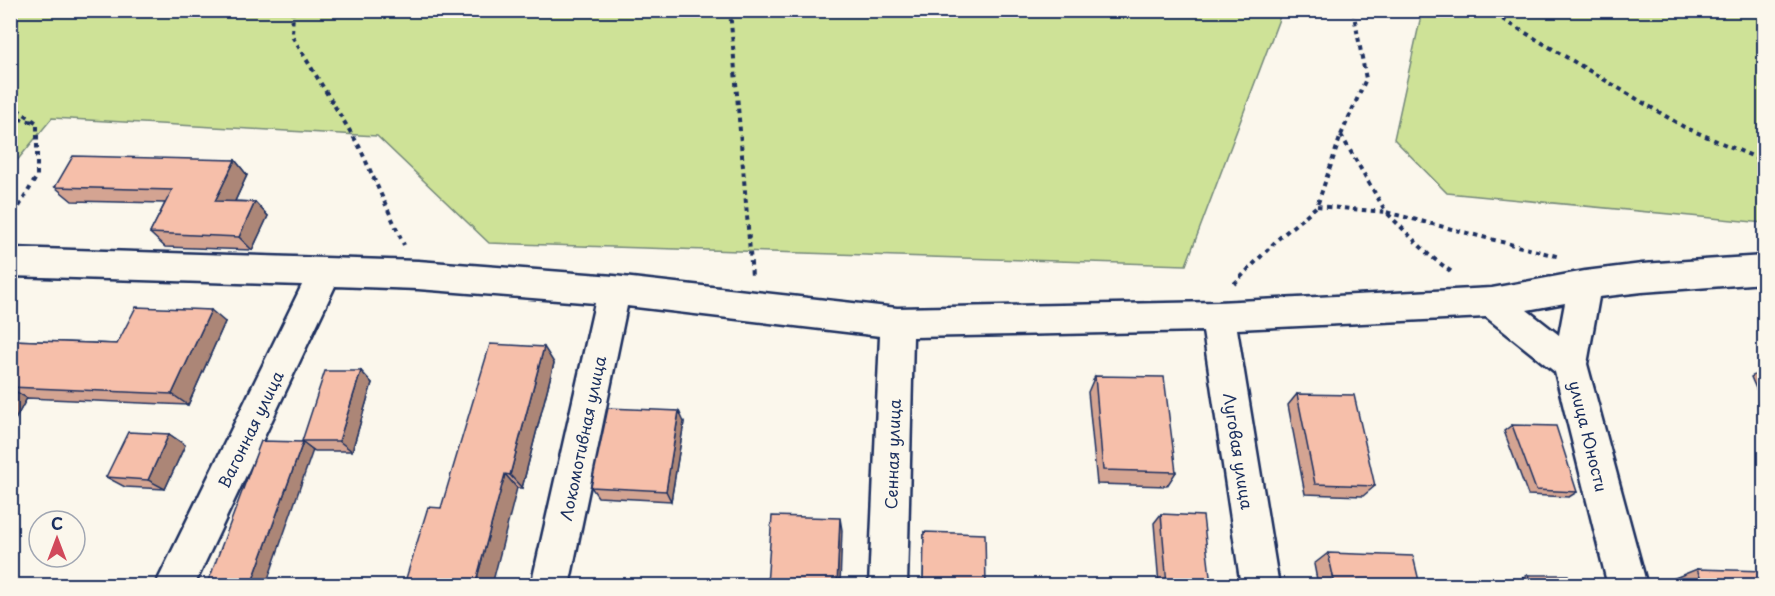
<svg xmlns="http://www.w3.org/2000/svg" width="1775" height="596" font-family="'Playpen Sans',sans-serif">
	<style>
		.green { fill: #cee297; stroke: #74887a; stroke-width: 1.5 }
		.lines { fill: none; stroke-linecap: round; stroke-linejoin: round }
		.street-casing { stroke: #1b2f5e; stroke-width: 5 }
		.path { stroke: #1b2f5e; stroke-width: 4; stroke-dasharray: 4.5 4.5; stroke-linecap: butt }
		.street { fill: #fbf7ec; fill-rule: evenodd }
		.wall { fill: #d4a492; stroke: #1b2f5e; stroke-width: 1.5 }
		.shaded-wall { fill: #ac8677; stroke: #1b2f5e; stroke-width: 1.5 }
		.building { fill: #f6bfaa; stroke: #1b2f5e; stroke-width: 1.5 }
		.labels { text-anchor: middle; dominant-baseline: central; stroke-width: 4.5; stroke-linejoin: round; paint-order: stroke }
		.street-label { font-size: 16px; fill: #1b2f5e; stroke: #fbf7ec }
	</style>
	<rect width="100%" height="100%" fill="#fbf7ec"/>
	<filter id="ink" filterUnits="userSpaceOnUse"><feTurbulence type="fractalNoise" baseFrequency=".0167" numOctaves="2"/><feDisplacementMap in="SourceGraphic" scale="12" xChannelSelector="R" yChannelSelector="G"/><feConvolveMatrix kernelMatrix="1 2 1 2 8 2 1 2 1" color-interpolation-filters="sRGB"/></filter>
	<g filter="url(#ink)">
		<!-- green -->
		<path class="green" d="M 11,10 L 1282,10 L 1282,11 L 1186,265 L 489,243 L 377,136 L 52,118 L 11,168 Z
			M 1422,11 L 1764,11 L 1764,223 L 1447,193 L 1394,139 Z"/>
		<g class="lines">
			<!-- street casing -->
			<g class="street-casing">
				<path id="street" d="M 10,248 L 418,261 L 614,276 L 897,308 L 1218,302 L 1492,288 L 1585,271 L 1642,264 L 1764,256 L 1764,283 L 1642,292 L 1599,297 L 1587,364 L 1647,586 L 1608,586 L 1555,372 L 1486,317 L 1237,329 L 1279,586 L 1241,586 L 1203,331 L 913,337 L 907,586 L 869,586 L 880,336 L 627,306 L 569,586 L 531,586 L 595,303 L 418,289 L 335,286 L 194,586 L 155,586 L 302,285 L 10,276 ZM 1565,303 L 1559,335 L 1527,310 Z"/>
			</g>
			<!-- path -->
			<path class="path" d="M 293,10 L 292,36 L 359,146 L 404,245
				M 730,10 L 752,276
				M 1487,10 L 1684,127 L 1764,161
				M 10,104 L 37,123 L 37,176 L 10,222
				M 10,117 L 33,122
				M 1341,135 L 1386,212 L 1560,257
				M 1317,206 L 1386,212 L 1429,255 L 1453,273
				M 1234,284 L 1278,239 L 1317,206 L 1341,135 L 1366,79 L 1353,10"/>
			<!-- street -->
			<use href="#street" class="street"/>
		</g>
		<!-- wall -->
		<path class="wall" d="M 235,160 L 247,175 L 235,201 L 255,202 L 268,216 L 252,250 L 165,247 L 150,233 L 165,203 L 72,201 L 55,187 Z
			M 225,322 L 188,405 L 27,398 L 10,429 L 10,340 L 117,344 Z
			M 554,363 L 522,488 L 517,488 L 441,508 Z
			M 1764,369 L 1764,407 L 1751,377 Z
			M 361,371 L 372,383 L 352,451 L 315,451 L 302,442 Z
			M 1095,376 L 1176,472 L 1167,486 L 1097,484 L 1088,392 Z
			M 1297,394 L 1375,486 L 1363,496 L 1305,494 L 1288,405 Z
			M 684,422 L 671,501 L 598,497 L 591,487 Z
			M 1512,425 L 1577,492 L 1569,497 L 1528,495 L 1504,431 Z
			M 169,434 L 185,445 L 165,489 L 125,487 L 106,477 Z
			M 1161,514 L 1211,585 L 1159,585 L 1154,523 Z
			M 924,532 L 986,585 L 923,585 Z
			M 1328,553 L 1420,585 L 1318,585 L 1314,564 Z
			M 1697,569 L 1764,585 L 1672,585 L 1670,580 Z
			M 1528,575 L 1572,585 L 1513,585 L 1512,583 Z"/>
		<!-- shaded-wall -->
		<path class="shaded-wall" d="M 235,160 L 247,175 L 229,214 L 215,201 Z
			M 255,202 L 268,216 L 252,250 L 239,237 Z
			M 211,310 L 225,322 L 188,405 L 172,394 Z
			M 544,347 L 554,363 L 522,488 L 510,475 Z
			M 361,371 L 372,383 L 352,451 L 339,441 Z
			M 10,388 L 27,398 L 10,429 Z
			M 679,411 L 684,422 L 671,501 L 666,491 Z
			M 169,434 L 185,445 L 165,489 L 148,480 Z
			M 303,442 L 313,450 L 266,585 L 251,585 Z
			M 505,474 L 517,488 L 492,585 L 475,585 Z
			M 840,518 L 842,530 L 840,585 L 837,585 Z"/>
		<!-- building -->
		<path class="building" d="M 73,156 L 235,160 L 215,201 L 255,202 L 239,237 L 150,233 L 172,190 L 55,187 Z
			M 136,307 L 211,310 L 172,394 L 10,387 L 10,340 L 117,344 Z
			M 490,344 L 544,347 L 510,475 L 505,474 L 475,585 L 404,585 L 428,507 L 441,508 Z
			M 325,371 L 361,371 L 339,441 L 302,441 Z
			M 1095,376 L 1164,377 L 1176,472 L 1103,470 Z
			M 1297,394 L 1354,395 L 1375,486 L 1315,484 Z
			M 608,408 L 679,411 L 666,491 L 591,487 Z
			M 1512,425 L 1556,426 L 1577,492 L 1536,490 Z
			M 128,432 L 169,434 L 148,480 L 106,477 Z
			M 261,441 L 303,442 L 251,585 L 207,585 Z
			M 1161,514 L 1203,516 L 1211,585 L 1167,585 Z
			M 772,516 L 840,518 L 837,585 L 767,585 Z
			M 924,532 L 985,534 L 986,585 L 923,585 Z
			M 1328,553 L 1413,556 L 1420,585 L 1335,585 Z
			M 1697,569 L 1764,571 L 1764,585 L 1703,585 Z
			M 1528,575 L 1568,575 L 1572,585 L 1532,585 Z"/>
	</g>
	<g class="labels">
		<!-- street labels -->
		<g class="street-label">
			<text transform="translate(250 429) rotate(-64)">Вагонная улица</text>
			<text transform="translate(1589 436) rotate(76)">улица Юности</text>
			<text transform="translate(582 438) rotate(-78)">Локомотивная улица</text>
			<text transform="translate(1239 451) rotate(81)">Луговая улица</text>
			<text transform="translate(892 454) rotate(-88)">Сенная улица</text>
		</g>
	</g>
	<!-- margin -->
	<rect width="1775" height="596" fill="none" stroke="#fbf7ec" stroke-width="36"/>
	<rect x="18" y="18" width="1739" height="560" fill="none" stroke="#1b2f5e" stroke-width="2" filter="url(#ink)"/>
	<!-- north arrow -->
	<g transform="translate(57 539)"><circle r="28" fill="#fbf7ec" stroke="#a1a7b3" stroke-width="1.5"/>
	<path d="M0-4.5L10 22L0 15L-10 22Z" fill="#d1495b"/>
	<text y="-9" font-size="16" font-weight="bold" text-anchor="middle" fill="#1b2f5e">С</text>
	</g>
</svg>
